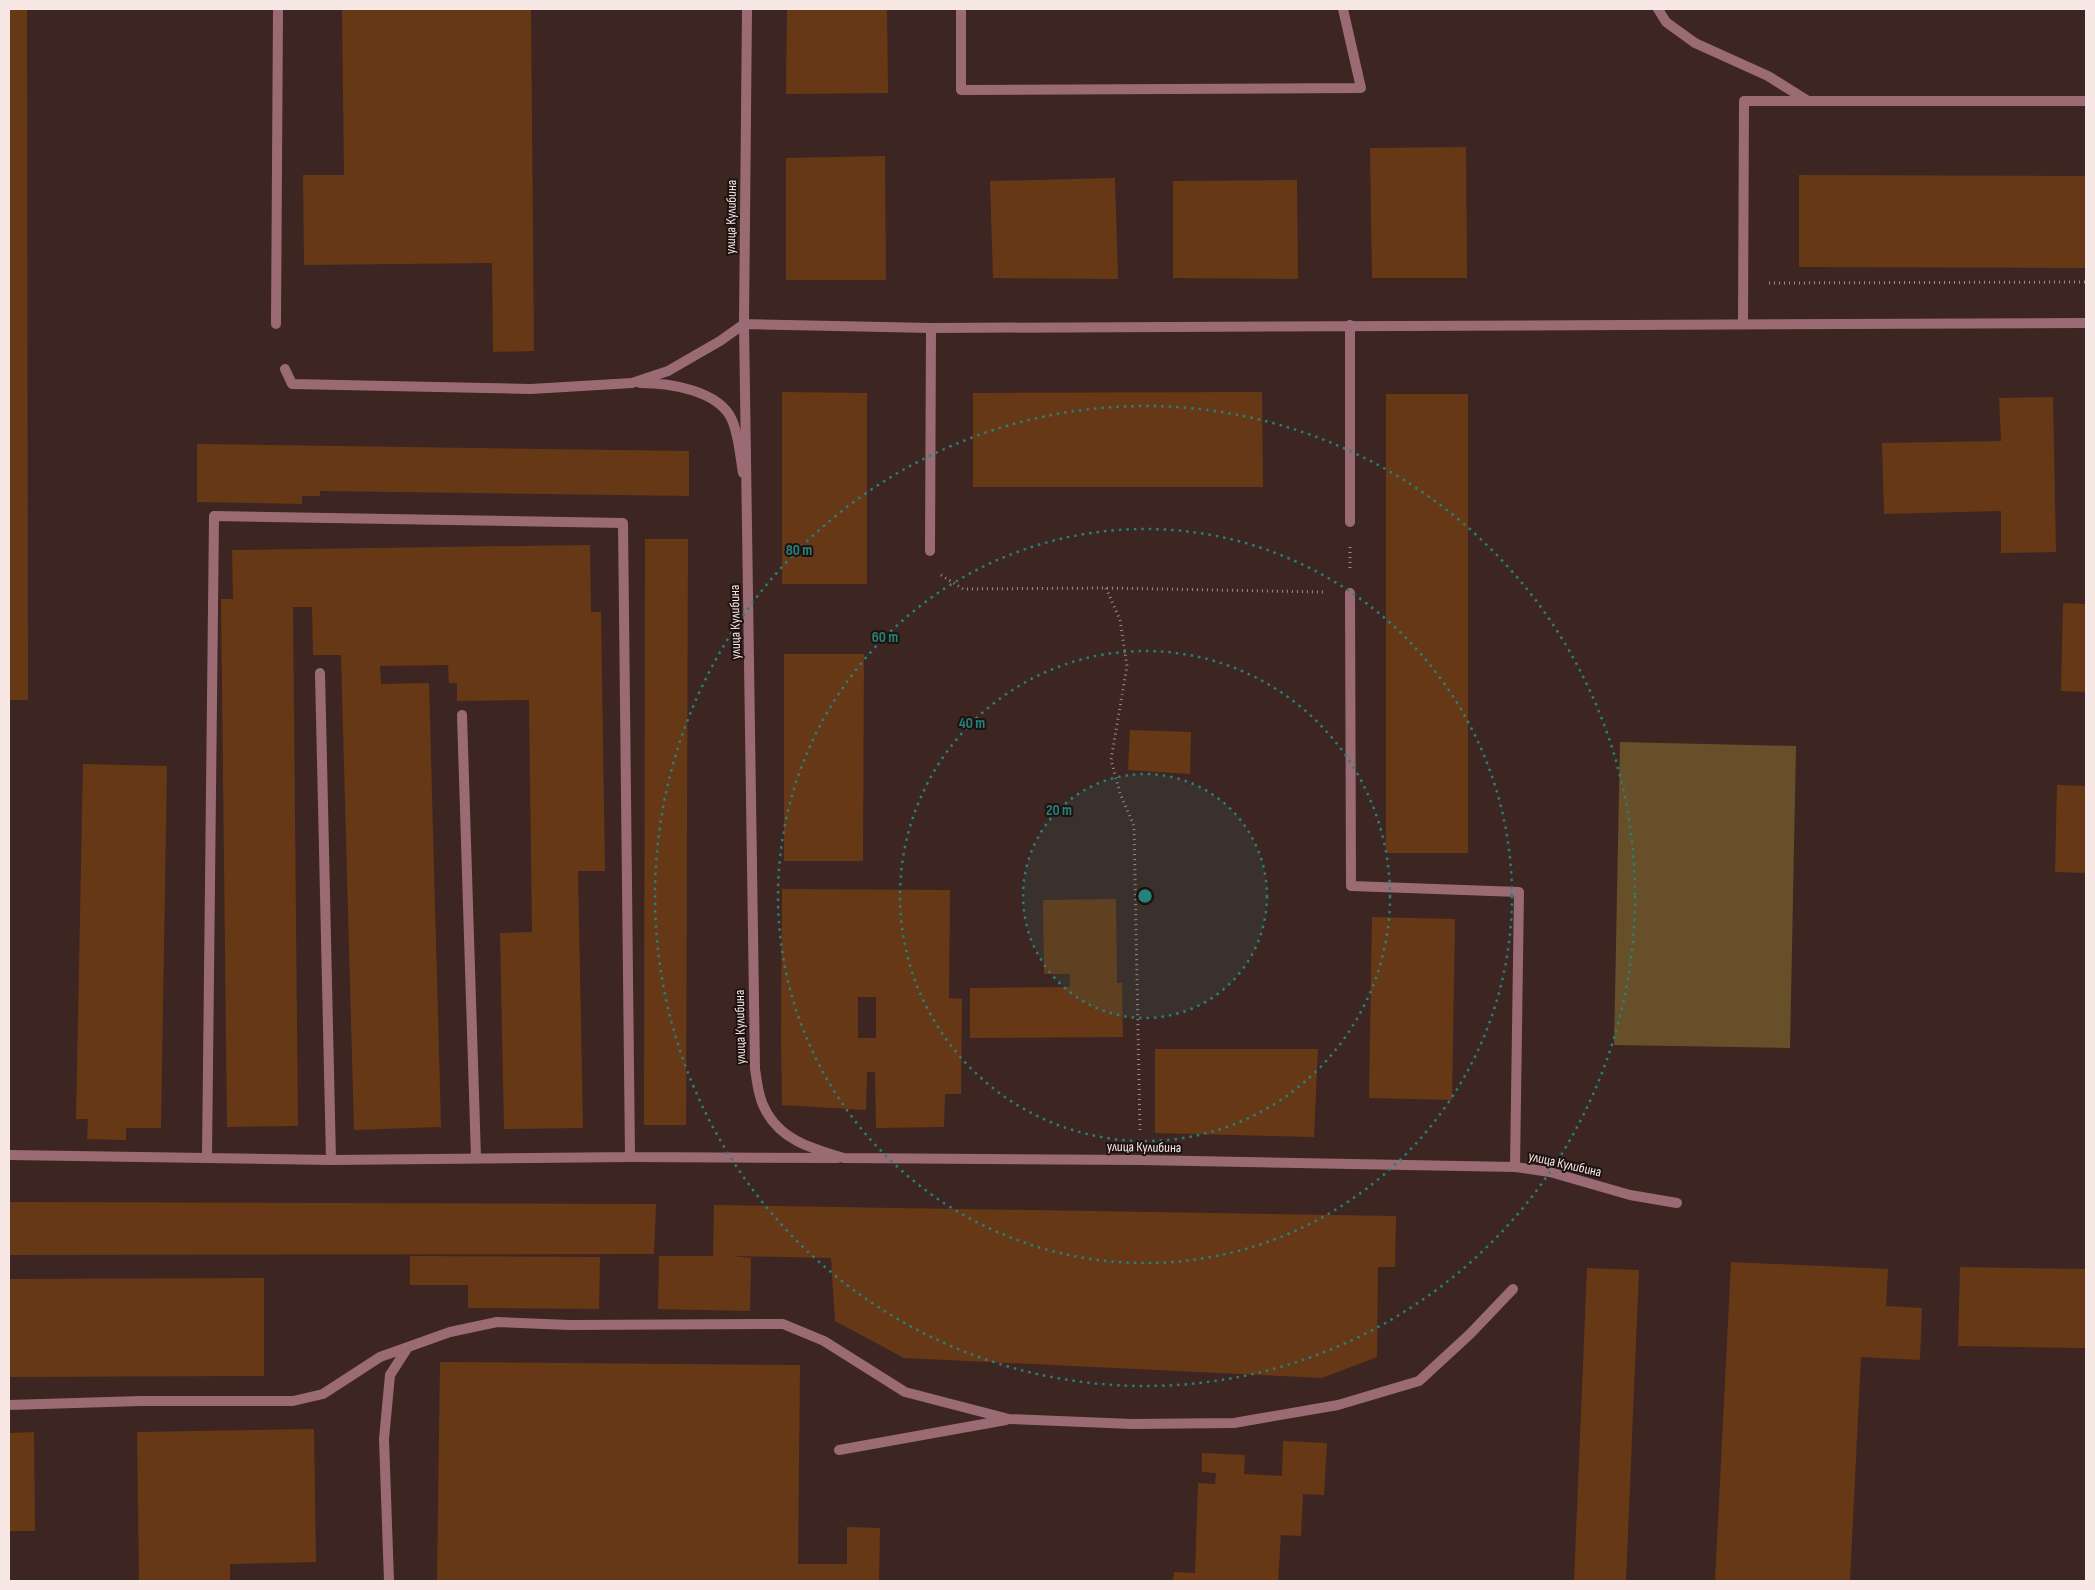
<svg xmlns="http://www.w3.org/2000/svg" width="2095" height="1590" font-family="'Sofia Sans Condensed',sans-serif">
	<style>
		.green { fill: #674f29 }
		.building { fill: #673816; fill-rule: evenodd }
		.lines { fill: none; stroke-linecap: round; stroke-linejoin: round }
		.path { stroke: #9f8b88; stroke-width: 3; stroke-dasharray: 1 4; stroke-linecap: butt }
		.lane { stroke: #9b6b74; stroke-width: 10 }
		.street { stroke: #9b6b74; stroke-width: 10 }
		.ring { fill: none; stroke: #26817a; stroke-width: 2.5; stroke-dasharray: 2.5 5 }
		.labels { text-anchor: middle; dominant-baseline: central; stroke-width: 4; stroke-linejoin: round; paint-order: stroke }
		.street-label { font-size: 14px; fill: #f8e8e5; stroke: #1d1210 }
		.centre { fill: #26817a; stroke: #1d1210; stroke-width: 2.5 }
		.ring-label { font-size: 15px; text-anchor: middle; font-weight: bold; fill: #26817a; stroke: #1d1210; stroke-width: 4; stroke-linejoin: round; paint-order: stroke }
	</style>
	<rect width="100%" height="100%" fill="#3d2521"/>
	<!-- green -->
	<path class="green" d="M 1620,742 L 1796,746 L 1790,1048 L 1614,1045 Z"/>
	<!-- building -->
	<path class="building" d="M 9,9 L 27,9 L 28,700 L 9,700 Z
		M 342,9 L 531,9 L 534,351 L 493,352 L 492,263 L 304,265 L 303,175 L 344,175 Z
		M 787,9 L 887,9 L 888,93 L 786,94 Z
		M 1466,147 L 1467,278 L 1372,278 L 1370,148 Z
		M 885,156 L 886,280 L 786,280 L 786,158 Z
		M 1799,175 L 2086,176 L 2086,268 L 1799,267 Z
		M 1115,178 L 1118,279 L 993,278 L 990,181 Z
		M 1297,180 L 1298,279 L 1173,278 L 1173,181 Z
		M 782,392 L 867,393 L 867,584 L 782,584 Z
		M 1262,392 L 1263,487 L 973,487 L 973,393 Z
		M 1386,394 L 1468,394 L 1468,853 L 1386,853 Z
		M 2053,397 L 2056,552 L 2001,553 L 2001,511 L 1884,514 L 1882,443 L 2001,441 L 1999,398 Z
		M 197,444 L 689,451 L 689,496 L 320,491 L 320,496 L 302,496 L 302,504 L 197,502 Z
		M 645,539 L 688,539 L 686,1125 L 644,1125 Z
		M 590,545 L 591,612 L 601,612 L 605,871 L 578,871 L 583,1128 L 504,1129 L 500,933 L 532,932 L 529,700 L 457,701 L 457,683 L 449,683 L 448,665 L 380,666 L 381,684 L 429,683 L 441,1127 L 354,1130 L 341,655 L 313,655 L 312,607 L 293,607 L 298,1126 L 227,1127 L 221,599 L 233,599 L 232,550 Z
		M 2063,603 L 2086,604 L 2086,692 L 2061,691 Z
		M 784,654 L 864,654 L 863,861 L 784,861 Z
		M 1130,730 L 1191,732 L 1190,774 L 1128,770 Z
		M 83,764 L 167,766 L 161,1128 L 126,1128 L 126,1140 L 87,1139 L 88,1119 L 76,1119 Z
		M 2057,785 L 2086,786 L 2086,873 L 2055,872 Z
		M 782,889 L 950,890 L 949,998 L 962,999 L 961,1094 L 945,1094 L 944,1127 L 876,1128 L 875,1072 L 867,1072 L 866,1110 L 782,1105 L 781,1037 ZM 858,997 L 876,997 L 876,1038 L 858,1038 Z
		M 1116,899 L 1117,983 L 1122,983 L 1123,1037 L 970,1038 L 970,988 L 1070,987 L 1070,974 L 1044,974 L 1043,900 Z
		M 1372,917 L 1455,919 L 1452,1100 L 1369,1098 Z
		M 1155,1049 L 1318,1049 L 1314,1137 L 1155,1133 Z
		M 9,1202 L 656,1204 L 654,1254 L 9,1255 Z
		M 714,1205 L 1396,1216 L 1395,1267 L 1378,1267 L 1377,1357 L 1322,1378 L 904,1358 L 835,1321 L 831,1258 L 731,1256 L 751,1258 L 750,1311 L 658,1309 L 659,1256 L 713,1256 Z
		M 410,1256 L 600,1257 L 599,1309 L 468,1308 L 468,1285 L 410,1285 Z
		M 1731,1262 L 1888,1269 L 1886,1306 L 1922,1308 L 1920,1360 L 1861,1357 L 1850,1581 L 1715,1581 Z
		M 1960,1267 L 2086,1269 L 2086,1348 L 1958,1346 Z
		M 1587,1268 L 1639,1270 L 1626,1581 L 1574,1581 Z
		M 264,1278 L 264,1376 L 9,1377 L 9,1279 Z
		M 440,1362 L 800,1365 L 798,1564 L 847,1564 L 847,1527 L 880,1528 L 879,1581 L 437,1581 Z
		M 314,1429 L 316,1562 L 230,1564 L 230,1581 L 139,1581 L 137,1432 Z
		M 34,1432 L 35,1531 L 9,1531 L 9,1433 Z
		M 1283,1441 L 1327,1443 L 1324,1495 L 1303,1494 L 1301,1536 L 1281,1535 L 1278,1581 L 1173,1581 L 1174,1572 L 1195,1573 L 1198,1483 L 1215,1484 L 1216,1473 L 1202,1472 L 1202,1453 L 1245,1455 L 1244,1474 L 1282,1476 Z"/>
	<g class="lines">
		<!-- path -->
		<path class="path" d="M 1769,283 L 2086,282
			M 1350,568 L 1350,547
			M 941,575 L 963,589 L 1106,588 L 1323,592
			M 1106,588 L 1120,620 L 1127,666 L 1111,760 L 1120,793 L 1134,826 L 1140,1133"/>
		<!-- lane -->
		<path class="lane" d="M 961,9 L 961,90 L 1361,88 L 1343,9
			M 1658,9 L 1666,22 L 1695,43 L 1768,76 L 1808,101
			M 1743,323 L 1744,101 L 2086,101
			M 276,324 L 278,9
			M 1350,325 L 1350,522
			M 285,369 L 292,384 L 531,389 L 632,383 L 668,371 L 720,341 L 744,324
			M 640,383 C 669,383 719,390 732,420 C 739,436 740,456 743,473
			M 930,551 L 931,328
			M 1350,593 L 1351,886 L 1519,892 L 1515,1167
			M 320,673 L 331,1160
			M 462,715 L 476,1158
			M 9,1155 L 331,1160 L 630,1157 L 838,1158
			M 207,1157 L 214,516 L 623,523 L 630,1157
			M 9,1405 L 141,1401 L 293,1401 L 323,1394 L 380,1357 L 450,1332 L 497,1322 L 569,1325 L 783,1324 L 824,1341 L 905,1392 L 1009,1419 L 1132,1424 L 1234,1423 L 1338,1405 L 1419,1381 L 1470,1334 L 1513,1289
			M 839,1450 L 1006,1420
			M 389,1581 L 384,1439 L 390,1375 L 408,1347"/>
		<!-- street -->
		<path class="street" d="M 747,9 L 744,324 L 755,1069 C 757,1081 758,1096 764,1107 C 779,1140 813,1149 844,1158 L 1140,1160 L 1515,1167 L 1550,1172 L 1630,1195 L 1677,1203
			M 744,324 L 931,328 L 2086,323"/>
	</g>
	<!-- distance rings -->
	<circle cx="1145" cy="896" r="122" fill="#26817a" fill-opacity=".12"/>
	<g class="ring">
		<circle cx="1145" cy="896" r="122"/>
		<circle cx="1145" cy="896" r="245"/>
		<circle cx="1145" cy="896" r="367"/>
		<circle cx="1145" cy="896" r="490"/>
	</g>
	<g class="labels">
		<!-- street labels -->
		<g class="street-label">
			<text transform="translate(731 217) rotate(-89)">улица Кулибина</text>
			<text transform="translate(735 622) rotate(-91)">улица Кулибина</text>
			<text transform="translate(740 1027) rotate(-91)">улица Кулибина</text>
			<text transform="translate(1144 1147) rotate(1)">улица Кулибина</text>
			<text transform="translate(1565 1164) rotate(13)">улица Кулибина</text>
		</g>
	</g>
	<circle cx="1145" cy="896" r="8" class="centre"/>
	<g class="ring-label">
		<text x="799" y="555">80 m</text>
		<text x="885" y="642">60 m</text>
		<text x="972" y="728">40 m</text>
		<text x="1059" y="815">20 m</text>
	</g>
	<!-- border -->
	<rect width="2095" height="1590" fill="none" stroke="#f8e8e5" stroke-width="20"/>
</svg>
